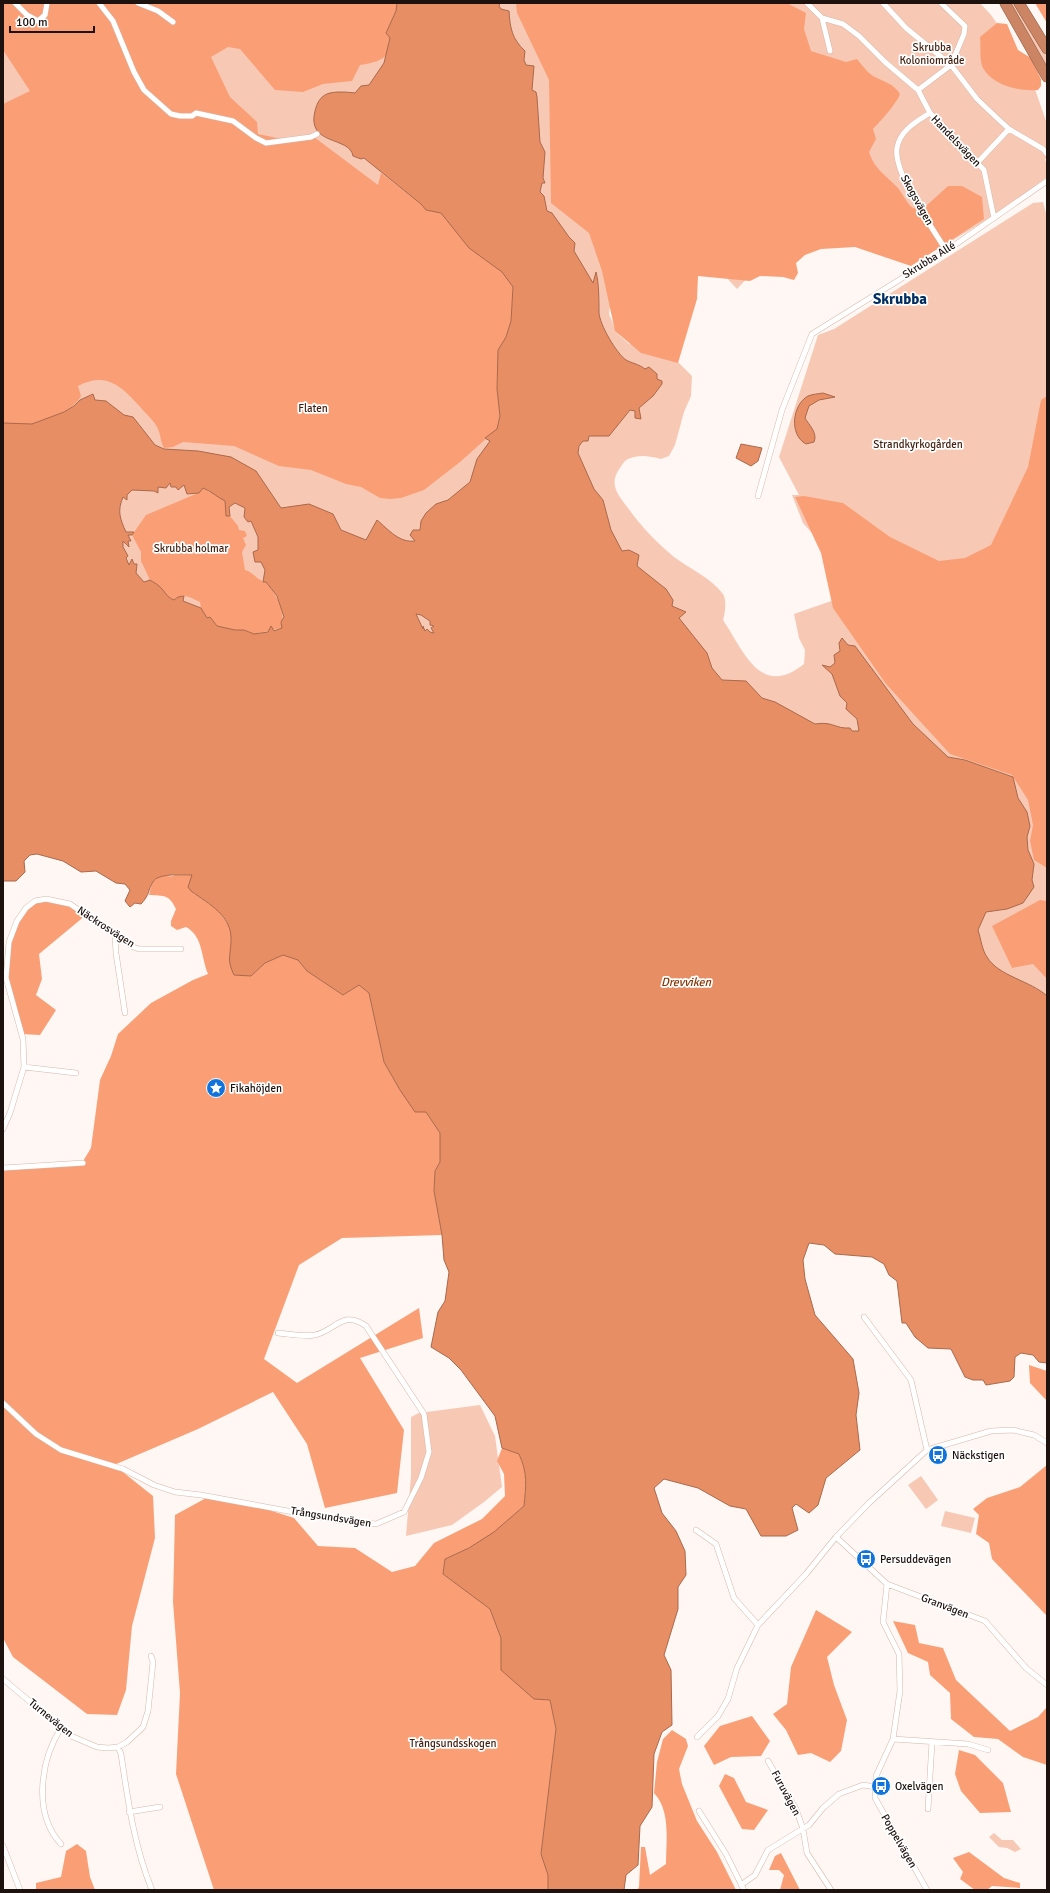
<svg xmlns="http://www.w3.org/2000/svg" width="1050" height="1893" font-family="Signika,sans-serif">
	<style>
		.green { fill: #f7c9b5 }
		.forest { fill: #fa9f75 }
		.water { fill: #e78e65; stroke: #aa694b; fill-rule: evenodd }
		.lines { fill: none; stroke-linecap: round; stroke-linejoin: round }
		.minor-casing { stroke: #d7b7a9; stroke-width: 6 }
		.motorway-casing { stroke: #8e5c46; stroke-width: 11 }
		.minor { stroke: #fff; stroke-width: 5 }
		.motorway { stroke: #cb8464; stroke-width: 10 }
		.labels { text-anchor: middle; dominant-baseline: central; stroke-width: 3.5; stroke-linejoin: round; paint-order: stroke }
		.park-label { font-size: 11px; fill: #411e0d; stroke: #fff }
		.street-label { font-size: 11px; fill: #1d120d; stroke: #fff }
		.poi-label { font-size: 11px; fill: #1d120d; stroke: #fff; text-anchor: start }
		.water-label { font-size: 12px; font-style: italic; fill: #873706; stroke: #fff }
		.district-label { font-size: 15px; font-weight: bold; fill: #022f61; stroke: #fff }
	</style>
	<rect width="100%" height="100%" fill="#fef7f4"/>
	<!-- green -->
	<path class="green" d="M 3,3 L 980,3 L 991,15 L 1001,29 L 1036,92 L 1047,124 L 1047,158 L 1045,159 L 1047,166 L 1047,177 L 993,216 L 942,247 L 855,236 L 766,258 L 737,289 L 693,241 L 611,299 L 609,314 L 617,333 L 629,344 L 645,346 L 678,362 L 692,376 L 691,396 L 684,412 L 675,445 L 669,456 L 661,459 C 650,456 639,454 628,459 C 625,460 622,465 620,468 C 608,484 618,495 628,508 C 641,526 656,542 674,557 C 690,569 710,577 723,594 C 727,600 725,614 723,620 C 744,651 760,699 804,664 L 805,650 L 799,638 L 794,614 L 837,599 L 819,541 L 803,523 L 792,495 L 799,495 L 779,457 L 818,335 L 834,329 L 1033,203 L 1043,202 L 1047,217 L 1047,1159 L 3,676 Z
		M 1009,3 L 1015,3 L 1047,57 L 1047,69 Z
		M 480,1405 L 495,1436 L 502,1487 L 484,1502 L 452,1525 L 406,1536 L 411,1476 L 411,1417 L 419,1413 Z
		M 921,1476 L 938,1500 L 926,1509 L 908,1485 Z
		M 945,1511 L 975,1518 L 971,1533 L 941,1526 Z
		M 994,1833 L 1002,1840 L 1013,1840 L 1021,1849 L 1015,1852 L 1007,1848 L 999,1847 L 989,1837 Z"/>
	<!-- forest -->
	<path class="forest" d="M 3,3 L 397,3 L 396,11 L 386,33 L 390,38 C 388,43 389,47 388,51 C 386,61 368,64 360,65 L 352,81 L 323,84 L 303,92 L 275,90 L 240,49 L 228,47 L 211,57 L 230,97 L 257,122 L 258,134 L 277,138 L 314,137 L 378,185 L 381,173 L 421,204 L 426,210 L 441,213 L 450,224 L 502,272 L 513,287 L 511,321 L 506,337 L 498,350 L 497,389 L 500,416 L 497,429 L 460,462 L 424,490 L 401,498 L 390,499 L 380,498 L 361,487 L 346,484 L 311,470 L 279,466 L 234,446 L 183,442 L 173,447 L 164,448 C 160,441 161,434 157,427 C 154,421 146,414 141,408 C 122,387 107,371 78,386 L 81,396 C 75,409 46,423 31,424 C 22,425 12,424 3,423 L 3,104 L 30,91 L 3,50 Z
		M 516,3 L 787,3 L 806,13 L 804,29 L 811,51 L 846,62 L 857,59 C 862,65 867,72 873,76 C 884,82 893,83 900,94 C 897,103 880,122 873,129 L 876,139 L 869,152 C 875,170 886,175 898,188 C 903,194 907,204 913,208 L 926,206 L 948,186 L 962,186 L 982,197 L 984,219 L 911,266 L 855,247 L 821,249 L 805,255 L 796,263 L 798,273 L 794,280 L 783,277 L 760,276 L 750,281 L 698,276 L 697,299 L 678,363 L 641,353 L 615,331 L 602,271 L 589,233 L 551,203 L 549,80 L 517,13 Z
		M 1035,3 L 1047,3 L 1047,23 Z
		M 997,23 L 1007,24 L 1018,50 L 1031,58 L 1041,79 L 1041,86 L 1038,90 C 1020,92 992,85 983,68 C 979,60 981,45 980,37 Z
		M 1047,396 L 1047,868 L 1034,860 L 1030,841 L 1033,825 L 1028,800 L 1012,775 L 950,754 L 886,684 L 833,608 L 821,553 L 795,497 L 804,496 L 843,503 L 890,537 L 939,561 L 965,558 L 991,545 L 1028,467 L 1041,400 Z
		M 203,488 L 225,501 L 226,516 L 230,516 L 238,526 L 239,530 L 245,531 L 247,536 L 243,538 L 246,545 L 242,552 L 245,570 C 253,572 258,581 266,582 C 277,596 285,609 282,628 L 254,634 L 244,630 L 235,630 L 217,626 L 210,617 L 207,618 L 201,608 L 200,602 C 191,598 183,592 174,600 L 165,595 L 160,587 L 150,580 L 141,561 L 141,552 L 132,535 L 146,515 L 198,493 Z
		M 175,875 L 192,875 L 189,887 L 191,891 L 218,910 L 231,929 L 231,941 L 251,976 L 265,963 L 283,955 L 298,960 L 307,971 L 343,995 L 359,985 L 369,993 L 384,1062 L 400,1090 L 415,1111 L 426,1112 L 440,1133 L 440,1162 L 435,1171 L 434,1191 L 442,1235 L 342,1238 L 299,1265 L 264,1359 L 297,1383 L 419,1308 L 423,1338 L 360,1358 L 404,1430 L 397,1493 L 325,1508 L 307,1444 L 273,1392 L 198,1429 L 114,1465 L 153,1496 L 155,1538 L 132,1626 L 126,1690 L 117,1715 L 87,1714 L 13,1657 L 3,1638 L 3,1168 L 82,1163 L 91,1148 L 100,1080 L 111,1056 L 118,1034 L 151,1003 L 193,980 L 208,974 C 201,957 203,936 186,927 L 177,930 L 171,926 L 171,921 L 176,909 C 169,894 164,896 149,895 C 151,887 152,877 162,876 C 167,875 170,878 175,875 Z
		M 46,899 L 70,904 L 86,915 L 39,954 L 42,979 L 36,995 L 56,1010 L 40,1035 L 21,1034 L 7,985 L 7,959 L 17,921 L 35,901 Z
		M 1040,900 L 1047,901 L 1047,979 L 1033,964 L 1012,968 L 992,926 Z
		M 1029,1365 L 1047,1371 L 1047,1401 L 1030,1383 Z
		M 502,1448 L 519,1454 C 528,1474 526,1485 524,1506 L 495,1532 L 469,1548 L 445,1559 L 443,1574 L 490,1609 L 501,1638 L 502,1670 L 514,1681 L 550,1700 L 556,1729 L 541,1854 L 548,1875 L 548,1890 L 214,1890 L 176,1774 L 180,1693 L 173,1602 L 175,1515 L 208,1497 L 241,1501 L 294,1518 L 318,1546 L 355,1548 L 392,1572 L 415,1566 L 434,1543 L 482,1519 L 505,1496 L 504,1474 L 497,1461 Z
		M 1047,1465 L 1047,1616 L 992,1559 L 989,1543 L 976,1534 L 979,1515 L 973,1509 L 987,1498 L 1020,1487 Z
		M 816,1610 L 852,1632 L 827,1657 L 834,1685 L 847,1720 L 841,1751 L 830,1762 L 811,1753 L 798,1755 L 786,1730 L 773,1714 L 787,1704 L 791,1667 Z
		M 893,1621 L 915,1625 L 919,1643 L 943,1648 L 956,1680 L 1010,1731 L 1038,1717 L 1047,1707 L 1047,1765 L 1023,1757 L 998,1739 L 974,1737 L 951,1719 L 950,1693 L 930,1675 L 928,1662 L 908,1653 Z
		M 752,1716 L 770,1741 L 761,1756 L 731,1757 L 714,1765 L 704,1746 L 720,1726 Z
		M 672,1730 L 686,1739 L 688,1746 L 679,1769 L 682,1784 L 697,1821 L 717,1852 L 736,1890 L 637,1890 L 639,1887 L 641,1847 L 645,1847 L 650,1875 L 666,1864 C 666,1841 671,1811 654,1793 L 657,1762 L 663,1739 Z
		M 959,1750 L 975,1755 L 1003,1783 L 1011,1812 L 980,1813 L 961,1791 L 955,1774 Z
		M 725,1774 L 734,1778 L 746,1802 L 768,1810 L 754,1830 L 742,1829 L 719,1786 Z
		M 77,1844 L 86,1851 L 90,1877 L 95,1890 L 36,1890 L 36,1883 L 61,1877 L 66,1851 Z
		M 969,1852 L 1004,1878 L 1020,1883 L 1020,1888 L 992,1886 L 987,1890 L 975,1890 L 960,1879 L 963,1872 L 953,1858 Z
		M 781,1853 L 800,1890 L 780,1890 L 784,1875 L 779,1870 L 769,1870 L 775,1856 Z"/>
	<!-- water -->
	<path class="water" d="M 397,3 L 500,3 L 499,6 L 501,9 L 509,11 C 510,28 512,39 525,51 L 524,60 L 526,65 L 534,66 L 532,90 L 536,92 L 537,97 L 540,142 L 545,152 L 543,178 L 545,183 L 542,183 L 540,192 L 544,196 L 547,211 L 552,213 L 569,237 L 575,243 L 574,251 L 593,283 L 596,272 C 599,283 599,301 599,312 C 599,324 617,354 626,360 C 631,363 639,364 645,369 L 649,367 L 657,374 L 657,379 L 662,381 L 662,384 L 653,396 L 639,408 L 641,419 L 635,418 L 635,411 L 630,410 L 609,436 L 589,436 L 588,441 L 583,441 L 579,446 L 578,453 L 594,489 L 603,500 L 611,530 L 622,551 L 629,550 L 639,555 L 637,566 L 666,589 L 673,600 L 672,606 L 686,612 L 679,618 L 707,653 L 712,668 L 722,680 L 746,681 L 762,698 L 775,702 L 815,724 C 833,721 835,729 850,728 L 852,731 L 859,731 L 857,719 L 846,709 L 847,703 L 840,696 L 832,674 L 822,665 L 830,667 L 835,663 L 834,655 L 840,651 L 839,643 L 842,638 L 848,645 L 855,646 L 913,724 L 948,757 L 965,760 L 1013,777 L 1018,798 L 1027,812 L 1030,826 L 1027,837 L 1028,850 L 1034,864 L 1032,880 L 1034,887 L 1023,903 L 1007,909 L 986,912 L 978,930 C 981,939 982,950 987,957 C 998,976 1031,981 1047,996 L 1047,1363 L 1039,1362 L 1033,1355 L 1021,1353 L 1015,1357 L 1014,1377 L 1010,1381 L 986,1385 L 983,1380 L 973,1380 L 965,1377 L 951,1349 L 928,1348 L 915,1337 L 906,1323 L 902,1323 L 897,1281 L 889,1275 L 884,1264 L 872,1257 L 835,1254 L 824,1245 L 809,1243 L 803,1260 L 805,1279 L 815,1315 L 853,1359 L 859,1393 L 856,1415 L 860,1450 L 826,1478 L 818,1505 L 809,1513 L 796,1504 L 792,1508 L 798,1530 L 786,1536 L 761,1536 L 746,1509 L 730,1506 L 698,1488 L 664,1479 L 654,1488 L 662,1513 L 676,1531 L 685,1551 L 686,1575 L 678,1587 L 678,1609 L 664,1655 L 671,1670 L 672,1725 L 662,1732 L 654,1754 L 652,1807 L 640,1826 L 638,1865 L 626,1875 L 624,1890 L 548,1890 L 548,1875 L 541,1854 L 556,1729 L 550,1700 L 534,1699 L 501,1670 L 501,1638 L 490,1609 L 443,1574 L 445,1559 L 469,1548 L 494,1532 L 524,1506 C 526,1485 528,1474 519,1454 L 502,1448 L 495,1416 L 461,1370 L 449,1358 L 431,1347 L 438,1312 L 445,1301 L 449,1272 L 444,1260 L 442,1235 L 434,1191 L 435,1171 L 440,1162 L 440,1133 L 426,1112 L 415,1112 L 400,1090 L 384,1062 L 369,993 L 359,985 L 343,995 L 307,971 L 298,960 L 283,955 L 265,963 L 251,976 L 234,975 C 227,960 230,958 231,942 C 233,916 209,904 191,891 L 188,887 L 192,875 C 182,875 157,873 153,882 C 147,891 151,893 141,904 L 135,903 L 130,907 L 125,901 L 130,890 L 125,884 L 116,883 L 96,871 L 81,872 L 63,861 L 37,854 L 30,855 L 24,861 L 25,872 L 16,881 L 3,881 L 3,423 L 32,424 L 64,412 L 74,406 L 80,400 L 93,394 L 95,400 L 106,401 L 124,415 L 133,417 L 155,445 L 164,449 L 198,451 L 231,457 L 256,471 L 281,508 L 309,504 L 333,514 L 341,530 L 366,540 L 377,520 C 389,530 399,543 415,541 L 410,535 L 413,530 L 420,530 L 421,521 L 426,513 L 436,504 L 448,500 L 470,482 L 477,459 L 490,441 L 485,438 L 497,429 L 500,416 L 497,389 L 498,350 L 506,337 L 511,321 L 513,287 L 502,272 L 469,248 L 441,213 L 426,210 L 421,204 L 364,158 L 361,159 L 353,156 C 350,136 306,146 315,111 C 317,103 320,97 327,94 C 334,91 348,92 355,93 L 361,86 L 369,85 L 384,63 L 390,38 L 386,33 L 396,11 ZM 170,483 L 171,487 L 176,487 L 178,490 L 184,485 L 187,494 L 199,493 L 203,488 C 211,491 217,497 225,501 L 226,516 L 230,516 L 229,507 L 235,503 L 245,508 L 244,517 L 248,522 L 251,521 L 258,537 L 258,550 L 253,552 L 255,562 L 261,562 L 265,570 L 263,582 L 266,582 L 277,596 L 284,617 L 281,622 L 282,628 L 274,631 L 271,626 L 268,632 L 254,634 L 244,630 L 235,630 L 217,626 L 210,617 L 207,618 L 201,608 L 183,601 L 184,596 L 178,597 L 174,600 C 166,597 165,591 159,586 C 157,584 153,582 150,580 L 144,582 L 136,573 L 137,564 L 134,564 L 132,559 L 129,565 L 126,558 L 128,556 L 123,547 L 123,541 L 129,547 L 128,541 L 131,541 L 128,535 L 132,535 L 134,532 L 126,532 C 120,519 117,511 123,497 L 127,500 L 127,495 L 132,490 L 154,491 L 158,493 L 158,487 L 166,488 ZM 416,614 L 421,615 L 430,621 L 430,625 L 434,626 L 431,628 L 434,633 L 430,632 L 427,629 L 425,631 L 423,626 L 423,629 Z
		M 823,393 L 835,397 L 819,400 L 809,406 L 805,418 C 809,425 818,433 814,442 L 806,444 C 789,435 792,405 808,396 C 813,394 818,394 823,393 Z
		M 741,444 L 762,448 L 758,461 L 751,466 L 736,458 Z"/>
	<g class="lines">
		<!-- minor casing -->
		<g class="minor-casing">
			<path id="minor" d="M 15,3 L 27,15 L 38,21 L 45,15 L 47,3
				M 99,3 L 113,21 L 134,72 L 144,90 L 171,114 L 180,116 L 192,116 L 196,113 L 233,121 L 256,138 L 266,143 L 311,137 L 317,134
				M 138,3 L 158,11 L 173,22
				M 807,3 L 822,18 L 830,51
				M 883,3 L 906,28 L 951,65 L 977,99 L 997,118 L 1009,129 L 1043,149 L 1047,154
				M 822,18 L 843,24 L 859,36 L 885,62 L 918,90 L 930,113 L 984,170 L 994,218
				M 918,90 L 951,65 L 964,34 L 965,26 L 941,3
				M 930,113 C 916,122 900,130 897,148 C 893,173 933,229 946,250
				M 978,162 L 1009,129
				M 758,496 L 782,410 L 812,334 L 949,249 L 1047,181
				M 115,936 L 116,953 L 125,1013
				M 24,1067 L 76,1073
				M 3,1129 L 10,1113 L 24,1067 L 23,1039 L 6,978 L 9,942 L 17,921 L 26,908 L 35,901 L 46,899 L 70,904 L 133,947 L 139,949 L 181,949
				M 3,1168 L 83,1163
				M 864,1317 L 911,1380 L 927,1450
				M 3,1403 L 36,1434 L 61,1450 L 123,1469 L 154,1485 L 175,1492 L 201,1495 L 342,1521 L 376,1524 L 404,1512 L 421,1478 L 429,1452 L 424,1414 L 366,1326 C 343,1309 335,1331 315,1335 C 303,1337 290,1334 278,1333
				M 696,1530 L 716,1544 L 734,1598 L 758,1625
				M 836,1537 L 887,1584 L 985,1621 L 1026,1668 L 1047,1685
				M 887,1584 L 883,1622 L 899,1654 L 900,1691 L 893,1739 L 876,1776 L 875,1798 L 927,1890
				M 3,1679 L 71,1736 L 97,1747 L 108,1748 L 118,1747 L 127,1742 L 143,1727 L 148,1711 L 153,1662 L 151,1656
				M 61,1728 C 40,1761 33,1814 61,1844
				M 697,1737 L 718,1716 L 728,1699 L 737,1668 L 758,1625 L 806,1574 L 836,1537 L 869,1503 L 927,1450 L 991,1431 L 1013,1430 L 1034,1435 L 1047,1443
				M 893,1739 L 968,1744 L 988,1750
				M 118,1747 L 121,1754 C 128,1801 134,1846 152,1890
				M 768,1761 L 796,1809 L 803,1829 L 807,1853 L 831,1890
				M 928,1809 L 932,1742
				M 699,1811 L 726,1854 L 744,1890
				M 129,1812 L 160,1807
				M 3,1846 L 20,1890
				M 741,1885 L 755,1875 L 768,1850 L 809,1825 L 823,1808 L 839,1794 L 863,1785 L 876,1787"/>
		</g>
		<!-- motorway casing -->
		<g class="motorway-casing">
			<path id="motorway" d="M 1005,3 L 1047,77
				M 1019,3 L 1047,49"/>
		</g>
		<!-- minor -->
		<use href="#minor" class="minor"/>
		<!-- motorway -->
		<use href="#motorway" class="motorway"/>
	</g>
	<!-- icons -->
	<defs>
		<g id="sight-disc" transform="scale(1)"><circle r="9.5" fill="#1174dc" stroke="#fff"/><path d="M0-6L1.8-2.2L6-1.7L2.9 1.2L3.7 5.4L0 3.3L-3.7 5.4L-2.9 1.2L-6-1.7L-1.8-2.2Z" fill="#fff"/></g>
		<g id="bus-disc" transform="scale(1)"><circle r="9.5" fill="#1174dc" stroke="#fff"/><path d="M-5-6H5V4H4V6H2V4H-2V6H-4V4H-5ZM-3.5-4V0h7V-4ZM-3.5 1.2v1.5H-2V1.2ZM2 1.2v1.5H3.5V1.2Z" fill="#fff"/></g>
	</defs>
	<g fill-rule="evenodd">
		<use href="#sight-disc" x="216" y="1088"/>
		<use href="#bus-disc" x="938" y="1455"/>
		<use href="#bus-disc" x="866" y="1559"/>
		<use href="#bus-disc" x="881" y="1786"/>
	</g>
	<g class="labels">
		<!-- park labels -->
		<g class="park-label">
			<text x="932" y="47">Skrubba<tspan x="932" dy="13">Koloniområde</tspan></text>
			<text x="313" y="408">Flaten</text>
			<text x="918" y="444">Strandkyrkogården</text>
			<text x="191" y="548">Skrubba holmar</text>
			<text x="453" y="1743">Trångsundsskogen</text>
		</g>
		<!-- street labels -->
		<g class="street-label">
			<text transform="translate(956 141) rotate(46)">Handelsvägen</text>
			<text transform="translate(917 200) rotate(61)">Skogsvägen</text>
			<text transform="translate(929 260) rotate(-32)">Skrubba Allé</text>
			<text transform="translate(106 927) rotate(33)">Näckrosvägen</text>
			<text transform="translate(331 1517) rotate(9)">Trångsundsvägen</text>
			<text transform="translate(945 1606) rotate(21)">Granvägen</text>
			<text transform="translate(51 1718) rotate(39)">Turnevägen</text>
			<text transform="translate(786 1793) rotate(62)">Furuvägen</text>
			<text transform="translate(899 1841) rotate(60)">Poppelvägen</text>
		</g>
		<!-- poi labels -->
		<g class="poi-label">
			<text x="230" y="1088">Fikahöjden</text>
			<text x="952" y="1455">Näckstigen</text>
			<text x="880" y="1559">Persuddevägen</text>
			<text x="895" y="1786">Oxelvägen</text>
		</g>
		<!-- water labels -->
		<g class="water-label">
			<text x="686" y="982">Drevviken</text>
		</g>
		<!-- district labels -->
		<g class="district-label">
			<text x="900" y="299">Skrubba</text>
		</g>
	</g>
	<!-- border -->
	<rect width="1050" height="1893" fill="none" stroke="#1d120d" stroke-width="8"/>
	<!-- scale -->
	<path d="M10 26v6h84v-6" fill="none" stroke="#1d120d" stroke-width="2"/>
	<text x="16" y="26" font-size="12" fill="#1d120d" stroke="#ffffff" stroke-width="3" paint-order="stroke">100 m</text>
</svg>
